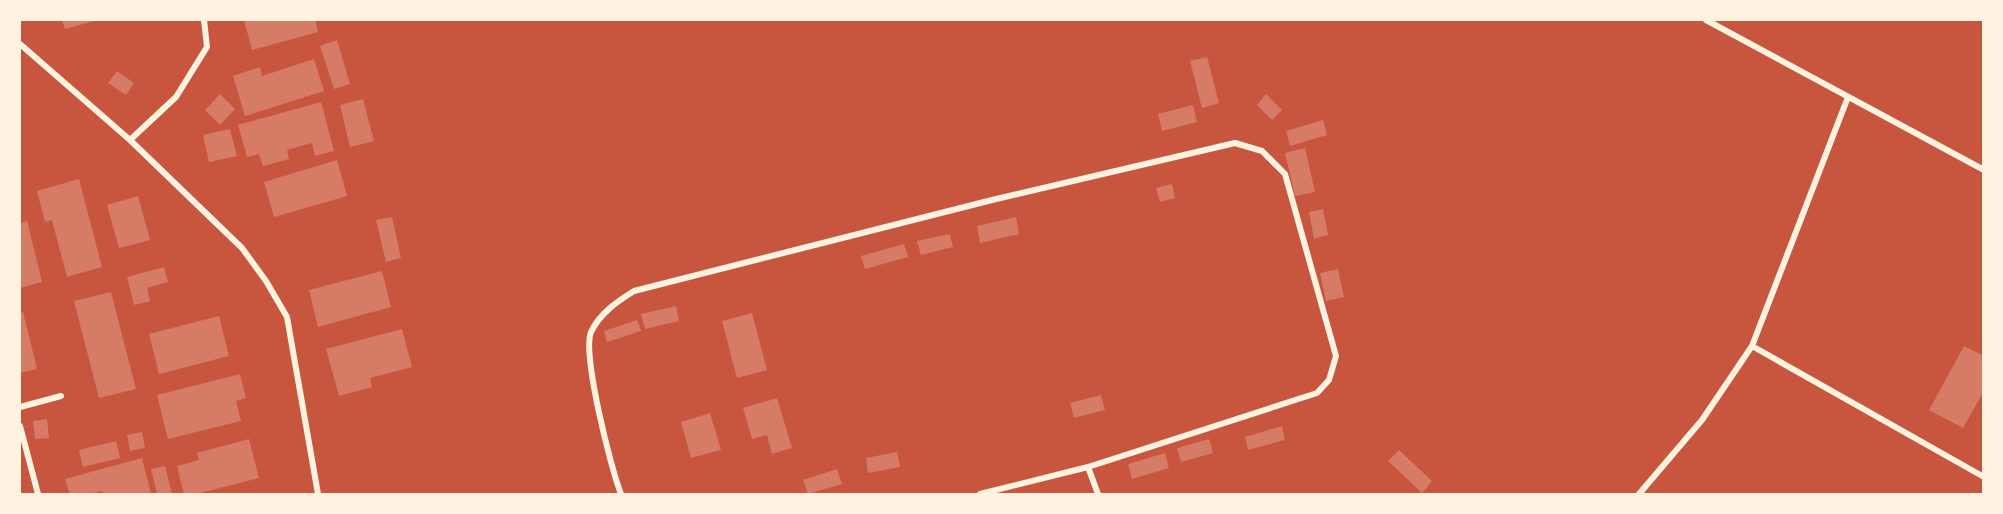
<svg xmlns="http://www.w3.org/2000/svg" width="2003" height="514" font-family="'IBM Plex Sans',sans-serif">
	<style>
		.building { fill: #d67c66 }
		.lines { fill: none; stroke-linecap: round; stroke-linejoin: round }
		.minor { stroke: #fff3e0; stroke-width: 6 }
	</style>
	<rect width="100%" height="100%" fill="#c8553d"/>
	<!-- building -->
	<path class="building" d="M 62,20 L 98,20 L 65,29 Z
		M 244,20 L 315,20 L 318,32 L 252,50 Z
		M 337,40 L 350,84 L 334,89 L 320,46 Z
		M 1207,57 L 1219,103 L 1202,108 L 1190,61 Z
		M 314,59 L 324,91 L 245,116 L 233,76 L 260,67 L 262,76 Z
		M 117,71 L 134,83 L 126,95 L 108,83 Z
		M 220,94 L 235,109 L 220,125 L 205,110 Z
		M 1266,94 L 1282,110 L 1272,120 L 1257,105 Z
		M 363,99 L 374,141 L 350,147 L 340,105 Z
		M 321,102 L 334,151 L 315,156 L 312,143 L 287,150 L 289,159 L 263,166 L 259,154 L 247,157 L 238,125 Z
		M 1193,105 L 1197,122 L 1162,131 L 1158,114 Z
		M 1323,120 L 1327,135 L 1290,146 L 1286,131 Z
		M 230,129 L 237,156 L 209,162 L 203,135 Z
		M 1305,148 L 1315,192 L 1295,196 L 1285,153 Z
		M 337,160 L 347,196 L 274,217 L 264,182 Z
		M 79,179 L 102,267 L 67,277 L 52,220 L 45,222 L 37,191 Z
		M 1172,184 L 1175,198 L 1160,202 L 1156,188 Z
		M 138,196 L 150,240 L 119,248 L 107,205 Z
		M 1323,209 L 1328,235 L 1314,239 L 1309,212 Z
		M 392,217 L 401,258 L 386,262 L 376,220 Z
		M 1016,217 L 1019,234 L 980,243 L 977,226 Z
		M 27,221 L 42,282 L 20,288 L 20,223 Z
		M 950,234 L 953,247 L 921,255 L 917,241 Z
		M 904,244 L 908,257 L 865,269 L 861,256 Z
		M 164,267 L 168,282 L 147,288 L 150,301 L 134,305 L 127,277 Z
		M 1338,269 L 1344,297 L 1326,301 L 1320,273 Z
		M 382,271 L 391,307 L 318,327 L 309,290 Z
		M 111,292 L 136,389 L 99,398 L 74,301 Z
		M 676,306 L 679,321 L 645,329 L 641,314 Z
		M 23,312 L 37,369 L 20,373 L 20,313 Z
		M 752,313 L 767,370 L 737,378 L 722,321 Z
		M 219,316 L 229,356 L 159,374 L 149,334 Z
		M 637,320 L 641,331 L 607,342 L 604,331 Z
		M 402,329 L 412,367 L 370,378 L 372,387 L 339,396 L 326,349 Z
		M 1964,346 L 1984,356 L 1984,391 L 1963,428 L 1929,410 Z
		M 240,374 L 246,398 L 236,401 L 241,421 L 168,439 L 157,395 Z
		M 1101,395 L 1105,410 L 1074,418 L 1070,403 Z
		M 777,398 L 792,448 L 772,454 L 767,435 L 752,439 L 743,408 Z
		M 710,413 L 721,450 L 691,458 L 681,422 Z
		M 47,419 L 49,438 L 35,439 L 33,421 Z
		M 1282,426 L 1285,440 L 1248,450 L 1245,437 Z
		M 142,432 L 145,448 L 130,451 L 127,435 Z
		M 249,439 L 259,478 L 196,494 L 184,494 L 177,466 L 199,460 L 197,453 Z
		M 1209,439 L 1213,453 L 1181,462 L 1177,448 Z
		M 116,441 L 120,458 L 83,467 L 79,450 Z
		M 1399,450 L 1432,481 L 1422,493 L 1388,461 Z
		M 897,452 L 900,467 L 868,473 L 866,458 Z
		M 1165,453 L 1169,468 L 1132,479 L 1128,464 Z
		M 142,458 L 151,494 L 103,494 L 102,491 L 89,494 L 70,494 L 65,479 Z
		M 165,466 L 172,494 L 157,494 L 151,469 Z
		M 837,469 L 842,484 L 808,494 L 803,480 Z"/>
	<g class="lines">
		<!-- minor -->
		<path class="minor" d="M 1706,20 L 1984,170
			M 20,44 L 130,140 L 242,248 L 266,281 L 287,317 L 318,494
			M 130,140 L 176,97 L 207,47 L 204,20
			M 1752,346 L 1984,477
			M 20,407 L 61,396
			M 20,426 L 38,494
			M 1088,467 L 1098,494
			M 621,494 C 611,469 582,354 591,332 C 600,313 618,301 634,291 L 992,200 L 1235,143 L 1262,151 L 1285,174 L 1336,356 L 1329,380 L 1317,393 L 1088,467 L 980,494
			M 1639,494 L 1702,420 L 1752,346 L 1848,97"/>
	</g>
	<!-- border -->
	<rect width="2003" height="514" fill="none" stroke="#fff3e0" stroke-width="42"/>
</svg>
